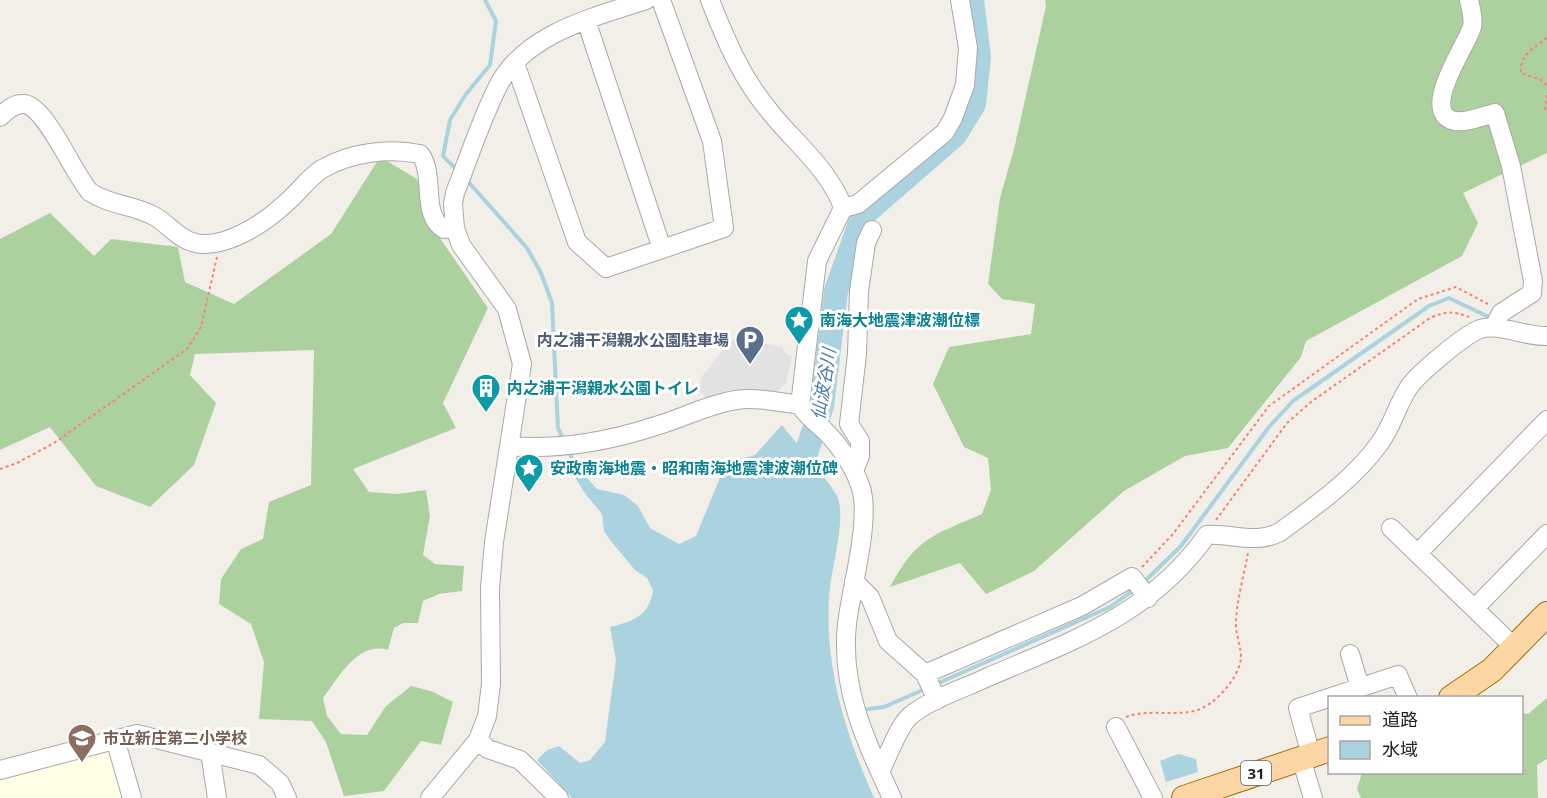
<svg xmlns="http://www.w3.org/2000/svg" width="1547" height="798" font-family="'Noto Sans','Noto Sans JP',sans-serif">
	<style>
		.education { fill: #ffffe5 }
		.forest { fill: #add19e }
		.parking { fill: #e2e2e2 }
		.water { fill: #aad3df }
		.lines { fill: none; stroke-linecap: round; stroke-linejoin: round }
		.stream { stroke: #aad3df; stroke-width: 4 }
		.river { stroke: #aad3df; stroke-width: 24 }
		.minor-casing { stroke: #a9a9a9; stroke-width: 20 }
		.major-casing { stroke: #a06b00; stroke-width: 26 }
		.path { stroke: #fa8072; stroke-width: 2; stroke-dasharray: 3 3; stroke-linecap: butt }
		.minor { stroke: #fff; stroke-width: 18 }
		.major { stroke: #fcd6a4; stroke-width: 24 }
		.labels { text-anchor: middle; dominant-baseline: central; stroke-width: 6; stroke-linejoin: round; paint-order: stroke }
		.shield { fill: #fff; stroke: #646464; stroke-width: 1.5 }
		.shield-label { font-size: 15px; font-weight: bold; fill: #222 }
		.culture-label { font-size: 16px; font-weight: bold; fill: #0d838f; stroke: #fff; text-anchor: start }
		.service-label { font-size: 16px; font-weight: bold; fill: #4e5e75; stroke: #fff; text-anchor: end }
		.education-label { font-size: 16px; font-weight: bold; fill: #785e54; stroke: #fff; text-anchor: start }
		.water-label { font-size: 18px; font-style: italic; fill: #4a7aab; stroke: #fff }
	</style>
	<rect width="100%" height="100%" fill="#f2efe9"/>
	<!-- education -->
	<path class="education" d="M 107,748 L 113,751 L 126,798 L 0,798 L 0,778 Z"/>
	<!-- forest -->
	<path class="forest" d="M 1045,0 L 1547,0 L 1547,153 L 1463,193 L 1478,223 L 1462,256 L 1306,341 L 1301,357 L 1228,448 L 1185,456 L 1124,491 L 1034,571 L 986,594 L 960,563 L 890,587 C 917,537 932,536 982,514 L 991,490 L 988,458 L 964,447 L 933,384 L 949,347 L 1031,334 L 1035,304 L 1002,299 L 988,284 L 1000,198 L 1014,149 L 1046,6 Z
		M 380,157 L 417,179 L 431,225 L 488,308 L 443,403 L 456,428 L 353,469 L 369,492 L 397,494 L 426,490 L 430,516 L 423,555 L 435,564 L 464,566 L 462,591 L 439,594 L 423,601 L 418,623 L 403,623 L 394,628 L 388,650 C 358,641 339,677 323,698 L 327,716 L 341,734 L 367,735 L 386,706 L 411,686 L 431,691 L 453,702 L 441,745 L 421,741 L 384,791 L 344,796 L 326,742 L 312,721 L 259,719 L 264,662 L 251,624 L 219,604 L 221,579 L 241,549 L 263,539 L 269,502 L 311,485 L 314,350 L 195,354 L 190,375 L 216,403 L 194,465 L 150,507 L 96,486 L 50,427 L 0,450 L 0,239 L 50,213 L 94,256 L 111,239 L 178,247 L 185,282 L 234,304 L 331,234 Z
		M 1547,698 L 1547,759 L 1537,765 L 1538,798 L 1361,798 L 1357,789 L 1362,773 L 1522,772 L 1522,713 L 1528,714 Z"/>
	<!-- parking -->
	<path class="parking" d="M 738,339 L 783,347 L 783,351 L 792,357 L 786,383 L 777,391 L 729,390 L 707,407 L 704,395 L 698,391 L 702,376 L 731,340 Z"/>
	<!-- water -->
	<path class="water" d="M 782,425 C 792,438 834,487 838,498 C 846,524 830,571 829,599 C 825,669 846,735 874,798 L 572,798 L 537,760 L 547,750 L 559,746 L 580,763 L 590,760 L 605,742 L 616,660 L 610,627 C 634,621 649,616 653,590 L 647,578 L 635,570 L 610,540 L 604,531 L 602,514 L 584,492 L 568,466 L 573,463 L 597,489 L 624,495 L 638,506 L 650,528 L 679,544 L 696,536 L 726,463 L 755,455 Z
		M 1178,754 L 1196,759 L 1198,772 L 1166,782 L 1160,761 Z"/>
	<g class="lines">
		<!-- stream -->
		<path class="stream" d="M 458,171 L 443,156 L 450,120 L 466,94 L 490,65 L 496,21 L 485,0
			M 465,178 L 527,248 L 541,273 L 552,303 L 558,428 L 564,441
			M 568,450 L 575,465
			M 1144,582 L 1181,546 L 1269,427 L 1293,401 L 1429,306 L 1449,298 L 1491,318
			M 934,685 L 1110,607 L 1135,589
			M 861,710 L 884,707 L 925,689"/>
		<!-- river -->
		<path class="river" d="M 795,486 L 822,406 L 836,291 L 863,215 L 955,135 L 974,104 L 979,57 L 972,0"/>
		<!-- minor casing -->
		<g class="minor-casing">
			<path id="minor" d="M 710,0 C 726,41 742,79 771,113 C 795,143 830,170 843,208 L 817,261 L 800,405 C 806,416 816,422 825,431 C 841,447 854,467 861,488 C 871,521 851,588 847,624 C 840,688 866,742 892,798
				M 1469,0 C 1471,9 1474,19 1472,27 C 1467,45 1418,113 1455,121 C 1467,123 1483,116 1495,113 L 1511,166 L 1533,281 L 1532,293 L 1501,313 L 1494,327
				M 586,20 L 662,249
				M 515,63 L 577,242 L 606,268 L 724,228 L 712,141 L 661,0
				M 0,117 C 6,111 14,103 24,104 C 46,106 74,175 90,192 C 109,205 134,205 154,216 C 167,223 178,238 192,242 C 221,252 265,223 286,203 C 298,193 309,177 322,169 C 351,152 389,148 420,154 C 436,174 420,215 444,229 L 455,228
				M 843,208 L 858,204 L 945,132 L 953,118 L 965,85 L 968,48 L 960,0
				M 509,446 C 563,450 611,441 662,424 C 687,416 710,404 736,400 C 757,397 779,402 800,405
				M 854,471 L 860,456 L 860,441 L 849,424 L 857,354 L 859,291 L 866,243 L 872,230
				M 1391,528 L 1514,647
				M 1419,552 L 1547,420
				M 854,581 L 870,597 L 888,641 L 925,674 L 937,700
				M 1475,608 L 1547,534
				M 1350,654 L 1360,687
				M 925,674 L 1082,606 L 1132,577 L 1148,598
				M 1116,727 L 1153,798
				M 115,739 L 132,798
				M 478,740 L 488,749 L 520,760 L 559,798
				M 210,752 L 217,798
				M 1311,755 L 1298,708 L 1398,675 L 1408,698
				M 1301,758 L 1313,798
				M 0,770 L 137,734 L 259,765 L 280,783 L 287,798
				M 880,772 C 887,758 899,725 910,716 C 932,698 963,689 988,677 C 1074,640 1150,615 1207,535 C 1232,533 1256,545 1280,532 C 1314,507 1354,479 1379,444 C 1392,427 1397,405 1409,387 C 1419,373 1464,335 1480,329 C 1498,323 1526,337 1547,336
				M 430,798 L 478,740 L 487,716 L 491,684 L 490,588 L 494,542 L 522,364 L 507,309 L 461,245 L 455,228 L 453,204 L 455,193 C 469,157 481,120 498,86 C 525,33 595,17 646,0"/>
		</g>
		<!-- major casing -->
		<g class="major-casing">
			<path id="major" d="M 1451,698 L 1492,670 L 1547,614
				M 1184,798 L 1330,749"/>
		</g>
		<!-- path -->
		<path class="path" d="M 1547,38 C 1534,48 1519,55 1521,73 L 1541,80 L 1547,85
			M 1545,110 L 1547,95
			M 0,469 L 17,463 L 54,443 L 187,349 L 201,327 L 217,257
			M 1216,520 L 1287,423 L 1311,402 L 1430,318 C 1445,311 1453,311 1469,317
			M 1142,567 L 1173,534 L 1269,406 L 1418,299 L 1456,287 L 1488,304
			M 1126,717 C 1147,709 1172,716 1194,711 C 1214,707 1239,678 1241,658 C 1241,645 1235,633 1236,621 C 1237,599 1244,575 1248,553"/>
		<!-- minor -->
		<use href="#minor" class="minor"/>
		<!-- major -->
		<use href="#major" class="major"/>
	</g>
	<!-- icons -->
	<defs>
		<g id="sight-pin" transform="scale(1.5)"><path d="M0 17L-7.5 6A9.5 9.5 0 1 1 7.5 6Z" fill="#0f9aa8" stroke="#fff"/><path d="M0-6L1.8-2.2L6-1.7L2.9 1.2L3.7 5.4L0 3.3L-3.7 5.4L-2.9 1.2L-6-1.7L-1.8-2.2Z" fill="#fff"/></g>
		<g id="parking-pin" transform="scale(1.5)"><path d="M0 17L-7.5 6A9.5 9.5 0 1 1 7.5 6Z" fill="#5c6f8a" stroke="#fff"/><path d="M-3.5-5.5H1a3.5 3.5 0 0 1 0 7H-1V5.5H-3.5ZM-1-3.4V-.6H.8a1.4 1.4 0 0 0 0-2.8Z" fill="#fff"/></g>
		<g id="building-pin" transform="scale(1.5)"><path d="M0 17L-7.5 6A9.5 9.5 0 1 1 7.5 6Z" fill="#0f9aa8" stroke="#fff"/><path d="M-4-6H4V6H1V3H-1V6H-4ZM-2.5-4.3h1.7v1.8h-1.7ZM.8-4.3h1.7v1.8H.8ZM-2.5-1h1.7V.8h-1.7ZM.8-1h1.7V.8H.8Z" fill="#fff"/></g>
		<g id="school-pin" transform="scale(1.5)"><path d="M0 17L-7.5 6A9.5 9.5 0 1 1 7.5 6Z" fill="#8d6e63" stroke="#fff"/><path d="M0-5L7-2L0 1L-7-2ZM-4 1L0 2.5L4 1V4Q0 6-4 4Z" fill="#fff"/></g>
	</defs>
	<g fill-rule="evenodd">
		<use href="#sight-pin" x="799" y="320"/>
		<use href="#parking-pin" x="750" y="340"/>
		<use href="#building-pin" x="486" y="388"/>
		<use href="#sight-pin" x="529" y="468"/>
		<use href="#school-pin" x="82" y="738"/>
	</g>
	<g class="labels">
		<!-- shield labels -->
		<rect class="shield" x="1241" y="761" width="30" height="24" rx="4.5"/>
		<g class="shield-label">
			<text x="1256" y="773">31</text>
		</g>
		<!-- culture labels -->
		<g class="culture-label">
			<text x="820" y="320">南海大地震津波潮位標</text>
			<text x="507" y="388">内之浦干潟親水公園トイレ</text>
			<text x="550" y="468">安政南海地震・昭和南海地震津波潮位碑</text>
		</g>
		<!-- service labels -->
		<g class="service-label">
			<text x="729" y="340">内之浦干潟親水公園駐車場</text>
		</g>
		<!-- education labels -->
		<g class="education-label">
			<text x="103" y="738">市立新庄第二小学校</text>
		</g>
		<!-- water labels -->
		<g class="water-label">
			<text transform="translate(823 384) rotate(-81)">仙波谷川</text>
		</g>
	</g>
	<!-- legend -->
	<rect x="1328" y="696" width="195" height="78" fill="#ffffff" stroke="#a7a7a7" stroke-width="1.5"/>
	<rect x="1340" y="716" width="30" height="9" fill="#fcd6a4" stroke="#a7a7a7" stroke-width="1.5"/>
	<text x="1382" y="726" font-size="18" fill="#222222">道路</text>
	<rect x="1340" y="741" width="30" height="18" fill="#aad3df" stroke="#a7a7a7" stroke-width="1.5"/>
	<text x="1382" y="756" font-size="18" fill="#222222">水域</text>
</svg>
